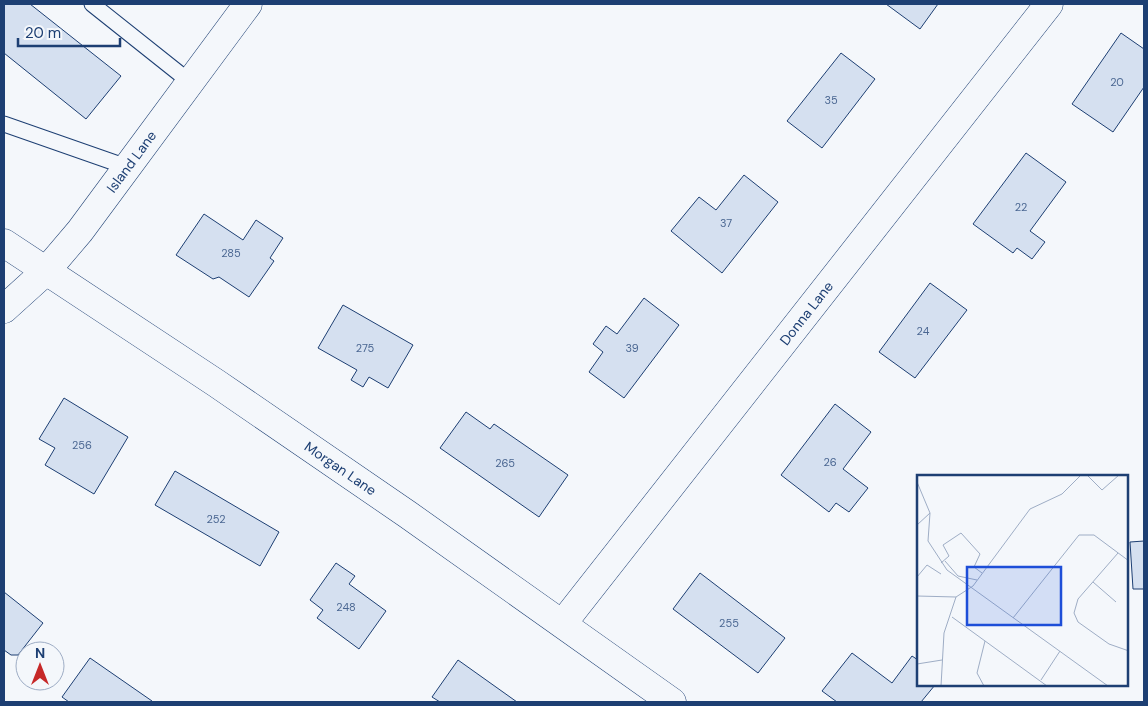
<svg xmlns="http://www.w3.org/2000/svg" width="1148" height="706" font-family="'DM Sans',sans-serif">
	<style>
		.building { fill: #d5e0f0; stroke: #1d3f73 }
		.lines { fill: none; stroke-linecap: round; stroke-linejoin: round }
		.lane-casing { stroke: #1d3f73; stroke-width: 17 }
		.street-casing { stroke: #1d3f73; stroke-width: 29 }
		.secondary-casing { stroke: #1d3f73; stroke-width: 29 }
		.lane { stroke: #f4f7fb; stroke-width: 15 }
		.street { stroke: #f4f7fb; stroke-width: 28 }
		.secondary { stroke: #f4f7fb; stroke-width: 28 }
		.labels { text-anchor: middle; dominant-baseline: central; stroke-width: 4; stroke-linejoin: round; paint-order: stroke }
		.number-label { font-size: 11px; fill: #4b6792 }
		.street-label { font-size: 14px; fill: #1d3f73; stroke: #f4f7fb }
		.inset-road { fill: none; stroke: #9eadc5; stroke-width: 1 }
		.view { fill: #1d4ed8; fill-opacity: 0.15; stroke: #1d4ed8; stroke-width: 2.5 }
		.inset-edge { fill: none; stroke: #1d3f73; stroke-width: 2.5 }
	</style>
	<rect width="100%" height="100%" fill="#f4f7fb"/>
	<!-- building -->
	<path class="building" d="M 4,4 L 30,4 L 121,76 L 86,119 L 4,53 Z
		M 886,4 L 938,4 L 920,29 Z
		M 1121,33 L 1144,49 L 1144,87 L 1113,132 L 1072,104 Z
		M 841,53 L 875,79 L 822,148 L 787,121 Z
		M 1026,153 L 1066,182 L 1030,231 L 1045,242 L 1032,259 L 1017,248 L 1013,253 L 973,224 Z
		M 744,175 L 778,202 L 722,273 L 671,231 L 699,197 L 716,210 Z
		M 204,214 L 243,240 L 256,220 L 283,238 L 270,258 L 274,261 L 249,297 L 219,277 L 213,279 L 176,255 Z
		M 930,283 L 967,310 L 915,378 L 879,352 Z
		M 644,298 L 679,325 L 624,398 L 589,372 L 603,352 L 593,344 L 606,326 L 617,334 Z
		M 343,305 L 413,345 L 388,388 L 369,377 L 363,387 L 351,380 L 357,370 L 318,348 Z
		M 64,398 L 128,437 L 94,494 L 45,465 L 55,448 L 39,439 Z
		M 835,404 L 871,432 L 843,469 L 868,488 L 849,512 L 836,503 L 829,512 L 781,475 Z
		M 466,412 L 490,429 L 494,424 L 568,475 L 539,517 L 440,448 Z
		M 175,471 L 279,532 L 260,566 L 155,505 Z
		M 1144,541 L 1144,589 L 1133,589 L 1130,542 Z
		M 336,563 L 355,576 L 349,584 L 386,611 L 359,649 L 317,618 L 323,610 L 310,600 Z
		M 700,573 L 785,638 L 758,673 L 673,609 Z
		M 4,592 L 43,623 L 18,655 L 11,655 L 4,650 Z
		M 852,653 L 892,683 L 912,656 L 918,660 L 918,685 L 935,685 L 921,702 L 837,702 L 822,691 Z
		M 90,658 L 152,701 L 151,702 L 69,702 L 62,697 Z
		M 458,660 L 517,702 L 440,702 L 432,697 Z"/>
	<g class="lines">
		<!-- lane casing -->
		<g class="lane-casing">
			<path id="lane" d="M 92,4 L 190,82
				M 4,124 L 127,167"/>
		</g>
		<!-- street casing -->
		<g class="street-casing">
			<g id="street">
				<path d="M 4,309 L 46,271"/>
				<path id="s1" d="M 563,623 L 1049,4"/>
			</g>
		</g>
		<!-- secondary casing -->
		<g class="secondary-casing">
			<g id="secondary">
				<path id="s2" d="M 4,243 L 216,383 L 407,514 L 672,702"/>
				<path id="s3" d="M 46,271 L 80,231 L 248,4"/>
			</g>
		</g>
		<!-- lane -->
		<use href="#lane" class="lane"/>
		<!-- street -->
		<use href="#street" class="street"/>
		<!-- secondary -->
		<use href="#secondary" class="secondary"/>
	</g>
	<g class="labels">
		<!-- number labels -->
		<g class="number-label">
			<text x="1117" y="82">20</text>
			<text x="831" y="100">35</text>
			<text x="1021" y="207">22</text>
			<text x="726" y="223">37</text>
			<text x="231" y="253">285</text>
			<text x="923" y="331">24</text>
			<text x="365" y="348">275</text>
			<text x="632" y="348">39</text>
			<text x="82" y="445">256</text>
			<text x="830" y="462">26</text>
			<text x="505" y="463">265</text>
			<text x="216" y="519">252</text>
			<text x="346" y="607">248</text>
			<text x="729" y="623">255</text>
		</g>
		<!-- street labels -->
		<g class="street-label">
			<text stroke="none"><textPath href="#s3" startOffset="139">Island Lane</textPath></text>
			<text stroke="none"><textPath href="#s1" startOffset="394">Donna Lane</textPath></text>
			<text stroke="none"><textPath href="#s2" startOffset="405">Morgan Lane</textPath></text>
		</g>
	</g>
	<!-- overview -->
	<g transform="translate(917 475)">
		<rect width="211" height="211" fill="#f4f7fb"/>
		<path class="inset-road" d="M 170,0 L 185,15 L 202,0M 0,7 L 13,38 L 11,66 L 30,95 L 191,211M 0,50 L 13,38M 201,78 L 161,124 L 157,138 L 161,147 L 192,169 L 212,176M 28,86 L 41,101 L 60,105M 24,88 L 32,81 L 26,70 L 44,58 L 63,79 L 57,92 L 65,98M 0,102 L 10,90 L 24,99M 176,107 L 199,127M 0,121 L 39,122M 35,142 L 130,211M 96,143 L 162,60 L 177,60 L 212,86M 0,189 L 25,185M 124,205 L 143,176M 24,211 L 27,158 L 39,122 L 56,111 L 113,34 L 145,19 L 164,0M 67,211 L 60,198 L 68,166"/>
		<path class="view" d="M 50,92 L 144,92 L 144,150 L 50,150 Z"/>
		<rect width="211" height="211" class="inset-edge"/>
	</g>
	<!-- border -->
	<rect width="1148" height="706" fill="none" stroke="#1d3f73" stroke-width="10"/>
	<!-- north arrow -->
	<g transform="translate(40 666)"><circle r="24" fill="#f4f7fb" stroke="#9eadc5"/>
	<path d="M0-4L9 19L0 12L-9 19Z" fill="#c62828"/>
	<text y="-8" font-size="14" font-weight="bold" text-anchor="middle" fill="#1d3f73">N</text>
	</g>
	<!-- scale -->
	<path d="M18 38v8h102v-8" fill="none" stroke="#1d3f73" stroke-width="2.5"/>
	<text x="25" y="38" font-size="15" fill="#1d3f73" stroke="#f4f7fb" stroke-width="4" paint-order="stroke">20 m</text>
</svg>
